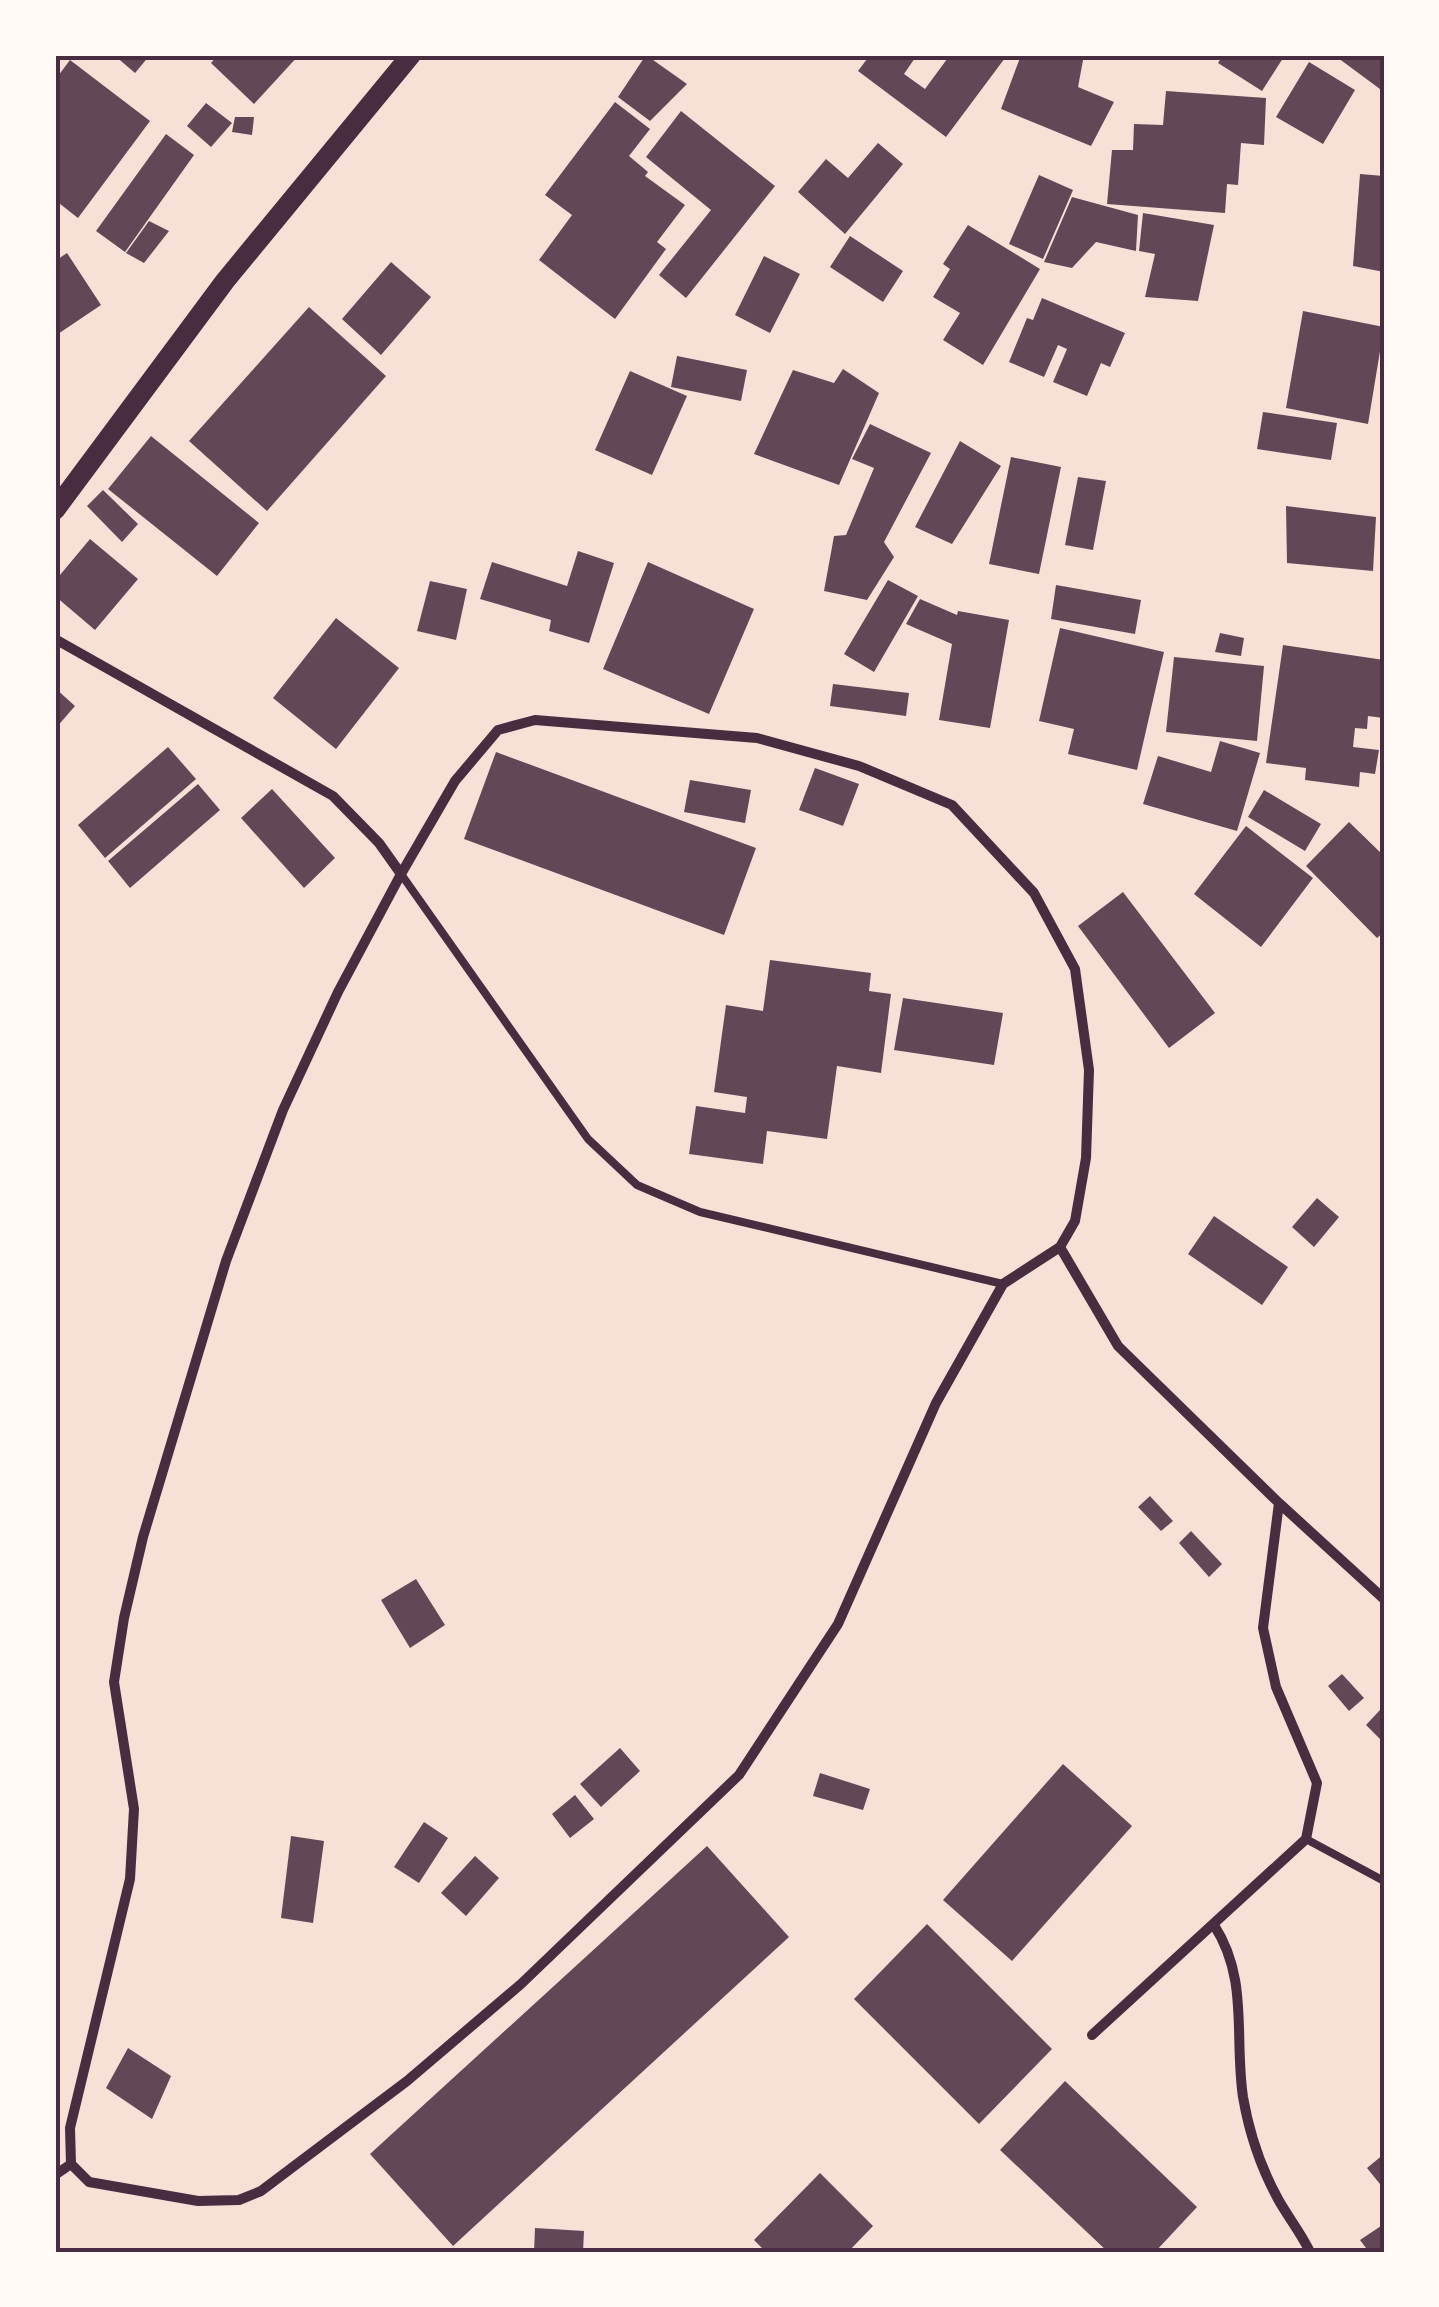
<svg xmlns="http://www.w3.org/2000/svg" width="1439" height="2307" font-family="Quicksand,sans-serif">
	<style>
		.building { fill: #644757 }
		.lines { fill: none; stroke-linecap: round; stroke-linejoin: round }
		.service { stroke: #4a2c40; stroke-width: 8 }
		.minor { stroke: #4a2c40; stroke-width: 10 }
		.secondary { stroke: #4a2c40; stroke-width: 20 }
		.neatline { fill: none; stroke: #4a2c40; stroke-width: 4 }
	</style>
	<rect width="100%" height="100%" fill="#f7e1d7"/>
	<!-- building -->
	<path class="building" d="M 114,55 L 150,55 L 135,73 Z
		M 218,55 L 299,55 L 254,104 L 211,63 Z
		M 646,55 L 687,84 L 650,121 L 618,97 Z
		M 870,55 L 917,55 L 904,74 L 925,89 L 950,55 L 1001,55 L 1005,58 L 946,137 L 858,71 Z
		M 1021,55 L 1084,55 L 1078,87 L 1114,102 L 1091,146 L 1001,109 Z
		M 1223,55 L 1285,55 L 1262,91 L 1218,63 Z
		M 1334,55 L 1384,55 L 1384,92 Z
		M 70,60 L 150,121 L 78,218 L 55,200 L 55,80 Z
		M 1309,62 L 1355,90 L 1323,144 L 1276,117 Z
		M 1166,91 L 1266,98 L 1264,145 L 1241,143 L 1238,185 L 1227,184 L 1225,213 L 1107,204 L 1112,150 L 1133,150 L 1134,124 L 1163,125 Z
		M 615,102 L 650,129 L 629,156 L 648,172 L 645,176 L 685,205 L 657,242 L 666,249 L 615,319 L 539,260 L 572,215 L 545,195 Z
		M 206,103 L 232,123 L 211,147 L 187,126 Z
		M 681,111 L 775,186 L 686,298 L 659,275 L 711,210 L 646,157 Z
		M 235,117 L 254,117 L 252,135 L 232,132 Z
		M 166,134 L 194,155 L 125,252 L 96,231 Z
		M 878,143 L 903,164 L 845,234 L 798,192 L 826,159 L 848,178 Z
		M 1360,174 L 1384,176 L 1384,272 L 1353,266 Z
		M 1039,175 L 1073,190 L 1043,259 L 1009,244 Z
		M 1072,197 L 1138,215 L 1136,251 L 1096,242 L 1072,268 L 1044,262 Z
		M 1143,213 L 1214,225 L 1198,301 L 1145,297 L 1155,254 L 1139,251 Z
		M 149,221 L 169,231 L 144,263 L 126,253 Z
		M 968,225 L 1040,269 L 983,365 L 943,340 L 960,313 L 933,297 L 950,269 L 943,264 Z
		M 850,236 L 903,271 L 883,302 L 830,267 Z
		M 67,253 L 101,305 L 55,336 L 55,261 Z
		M 764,256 L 800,274 L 770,333 L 735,315 Z
		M 391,262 L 431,297 L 381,355 L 342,319 Z
		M 1042,298 L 1125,333 L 1110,367 L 1101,363 L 1087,396 L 1053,382 L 1067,349 L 1058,345 L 1044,377 L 1009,362 L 1027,318 L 1033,320 Z
		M 309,307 L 386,376 L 267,511 L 189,441 Z
		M 1303,311 L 1384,327 L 1368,424 L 1286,408 Z
		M 677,356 L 747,370 L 741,401 L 671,387 Z
		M 843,369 L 879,393 L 839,485 L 754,454 L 793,370 L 834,383 Z
		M 630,371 L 687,396 L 652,475 L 595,450 Z
		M 1263,412 L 1337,423 L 1331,460 L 1257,449 Z
		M 870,424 L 931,453 L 884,542 L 894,557 L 867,600 L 824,591 L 834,536 L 846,535 L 874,468 L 852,459 Z
		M 151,436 L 259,523 L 217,576 L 108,489 Z
		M 960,441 L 1001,466 L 952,544 L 915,527 Z
		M 1011,457 L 1061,467 L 1039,574 L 989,564 Z
		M 1078,477 L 1106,481 L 1093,550 L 1065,545 Z
		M 103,490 L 138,524 L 122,542 L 87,506 Z
		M 1286,506 L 1376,517 L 1373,571 L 1287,563 Z
		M 90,539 L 138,579 L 95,630 L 55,596 L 55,581 Z
		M 578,551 L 614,563 L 589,643 L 549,631 L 551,620 L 480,599 L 492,562 L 567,586 Z
		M 648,562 L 754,609 L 709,714 L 603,669 Z
		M 888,580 L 918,596 L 874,672 L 844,654 Z
		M 430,581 L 467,589 L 456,640 L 417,631 Z
		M 1056,585 L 1141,600 L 1135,634 L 1051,619 Z
		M 920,599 L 957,615 L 958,611 L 1009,620 L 990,728 L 939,720 L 952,644 L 906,624 Z
		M 336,618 L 399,668 L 336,749 L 273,698 Z
		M 1060,628 L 1164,652 L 1137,770 L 1068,754 L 1074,729 L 1039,721 Z
		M 1220,633 L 1244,638 L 1241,656 L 1215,652 Z
		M 1283,645 L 1384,660 L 1383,718 L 1368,716 L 1367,729 L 1355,728 L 1353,747 L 1379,750 L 1375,774 L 1360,772 L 1359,787 L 1305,780 L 1306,768 L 1266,763 Z
		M 1174,657 L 1264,666 L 1257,741 L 1166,732 Z
		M 833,684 L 909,693 L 906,716 L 830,706 Z
		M 55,688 L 75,706 L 55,729 Z
		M 1220,741 L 1260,753 L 1237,831 L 1143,804 L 1158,756 L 1211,772 Z
		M 168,747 L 196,779 L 105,858 L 78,825 Z
		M 496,752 L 756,848 L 724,935 L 464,839 Z
		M 815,768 L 859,784 L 843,826 L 799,810 Z
		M 690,780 L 751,790 L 745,823 L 684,812 Z
		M 198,784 L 220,810 L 130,888 L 108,861 Z
		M 272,789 L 335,858 L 304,888 L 241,818 Z
		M 1264,790 L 1321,824 L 1305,851 L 1248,817 Z
		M 1349,822 L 1384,856 L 1384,932 L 1377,938 L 1306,866 Z
		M 1246,826 L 1313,878 L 1261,947 L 1194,894 Z
		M 1123,892 L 1215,1013 L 1169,1048 L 1078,926 Z
		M 770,960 L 871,973 L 869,991 L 891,994 L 881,1073 L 837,1066 L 827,1139 L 767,1131 L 763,1164 L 689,1154 L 696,1106 L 745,1113 L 747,1097 L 714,1092 L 726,1005 L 763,1011 Z
		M 903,998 L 1003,1013 L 994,1065 L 894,1050 Z
		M 1317,1198 L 1339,1217 L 1314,1247 L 1292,1227 Z
		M 1214,1216 L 1288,1267 L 1262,1305 L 1188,1254 Z
		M 1150,1496 L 1173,1521 L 1161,1531 L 1138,1507 Z
		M 1191,1531 L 1222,1564 L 1209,1577 L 1179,1543 Z
		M 416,1579 L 445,1625 L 410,1648 L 381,1600 Z
		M 1342,1674 L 1364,1698 L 1349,1711 L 1328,1686 Z
		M 1380,1710 L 1384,1713 L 1384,1743 L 1366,1725 Z
		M 620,1748 L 640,1771 L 601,1807 L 580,1784 Z
		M 1063,1764 L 1132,1826 L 1012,1961 L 943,1900 Z
		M 820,1773 L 870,1789 L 863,1810 L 813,1796 Z
		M 575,1795 L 594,1819 L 570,1838 L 552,1814 Z
		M 424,1822 L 448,1838 L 419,1883 L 394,1867 Z
		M 291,1836 L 324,1841 L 313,1923 L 281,1918 Z
		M 707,1846 L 789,1937 L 453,2246 L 370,2154 Z
		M 475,1856 L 499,1878 L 466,1916 L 441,1893 Z
		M 927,1924 L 1052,2049 L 979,2124 L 854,1999 Z
		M 128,2048 L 171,2076 L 152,2119 L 106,2088 Z
		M 1065,2081 L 1197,2207 L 1155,2252 L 1108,2252 L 1000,2150 Z
		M 1384,2154 L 1384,2189 L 1367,2168 Z
		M 820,2173 L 873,2226 L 848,2252 L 766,2252 L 754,2240 Z
		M 1384,2224 L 1384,2252 L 1369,2252 L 1360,2240 Z
		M 535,2228 L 584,2231 L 583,2252 L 534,2252 Z"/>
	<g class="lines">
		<!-- service -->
		<path class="service" d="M 401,874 L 588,1139 L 637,1185 L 700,1212 L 1003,1284
			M 1306,1839 L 1384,1881"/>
		<!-- minor -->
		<path class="minor" d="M 55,639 L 333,796 L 379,843 L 401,874
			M 535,720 L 757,738 L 859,766 L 952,805 L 1034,893 L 1075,969 L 1089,1070 L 1086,1158 L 1075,1221 L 1060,1247 L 1003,1284 L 936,1403 L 838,1624 L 739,1775 L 521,1984 L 407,2081 L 261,2191 L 239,2200 L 198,2201 L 89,2182 L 71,2164 L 70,2128 L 130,1879 L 134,1809 L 114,1682 L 124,1618 L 143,1537 L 226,1261 L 283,1110 L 338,992 L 401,874 L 455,781 L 498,730 Z
			M 1060,1247 L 1118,1346 L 1279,1503 L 1384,1599
			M 1214,1925 C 1249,1979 1234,2036 1243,2097 C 1249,2132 1261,2168 1278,2199 C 1288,2217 1301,2233 1310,2252
			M 1092,2035 L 1306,1839 L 1317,1783 L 1276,1687 L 1263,1628 L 1279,1503
			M 55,2175 L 71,2164"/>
		<!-- secondary -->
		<path class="secondary" d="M 55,510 L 225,281 L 411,55"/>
	</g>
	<!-- border -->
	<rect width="1439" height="2307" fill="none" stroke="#fffaf5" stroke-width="115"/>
	<rect x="58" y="58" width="1324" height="2192" class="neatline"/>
</svg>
